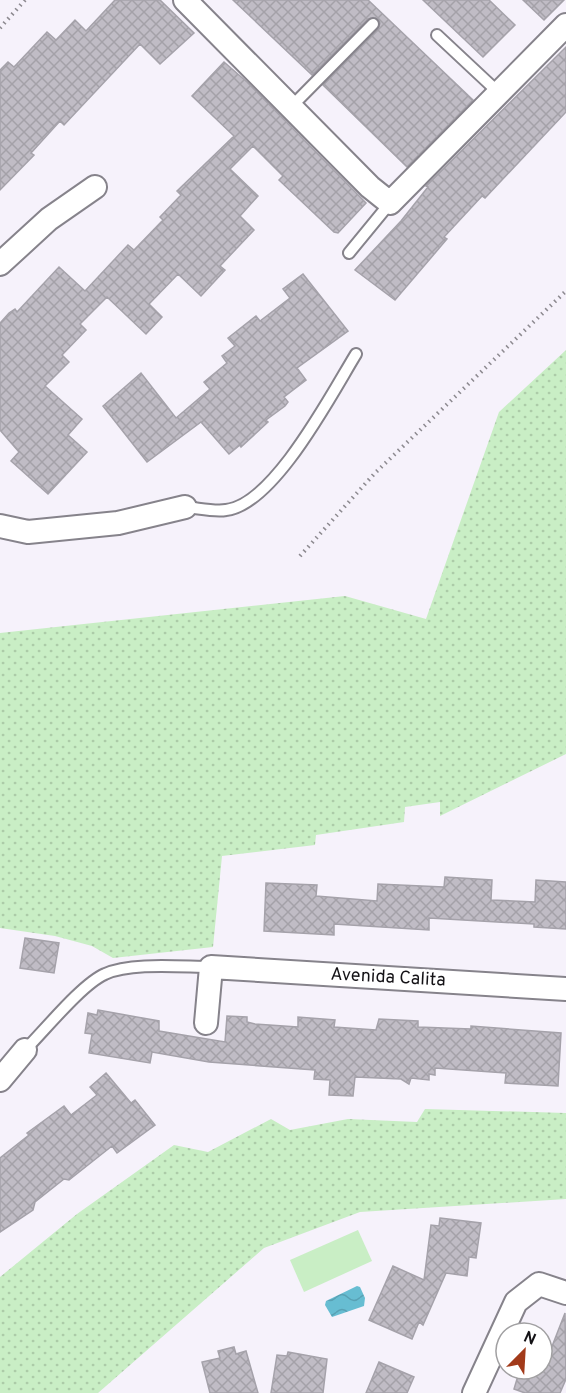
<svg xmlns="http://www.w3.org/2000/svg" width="566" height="1393" font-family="Overpass,sans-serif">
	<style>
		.green { fill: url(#green-dots) }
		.pitch { fill: #c9eec5 }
		.water { fill: url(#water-waves) }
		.building { fill: url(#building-cross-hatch); stroke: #a5a2aa; stroke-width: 1.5 }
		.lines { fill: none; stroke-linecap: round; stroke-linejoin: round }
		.service-casing { stroke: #86838b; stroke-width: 14 }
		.minor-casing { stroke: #86838b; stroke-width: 26 }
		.path { stroke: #8d8a90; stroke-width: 4; stroke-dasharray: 1.5 4.5; stroke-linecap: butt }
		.service { stroke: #fff; stroke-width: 10 }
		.minor { stroke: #fff; stroke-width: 22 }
		.labels { text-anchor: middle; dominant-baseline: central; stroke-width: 4.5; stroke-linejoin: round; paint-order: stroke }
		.street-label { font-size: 18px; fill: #141216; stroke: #fff }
	</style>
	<defs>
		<pattern id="green-dots" width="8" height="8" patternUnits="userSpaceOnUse" patternTransform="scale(1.5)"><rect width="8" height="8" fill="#c9eec5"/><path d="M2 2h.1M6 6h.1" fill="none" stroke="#accba8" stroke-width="1.8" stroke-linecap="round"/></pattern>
		<pattern id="water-waves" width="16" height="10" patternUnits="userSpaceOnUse" patternTransform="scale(1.5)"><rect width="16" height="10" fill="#67bdd2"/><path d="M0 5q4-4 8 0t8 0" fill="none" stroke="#58a1b4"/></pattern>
		<pattern id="building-cross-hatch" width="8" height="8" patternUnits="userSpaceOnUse" patternTransform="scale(1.5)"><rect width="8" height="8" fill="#c0bcc5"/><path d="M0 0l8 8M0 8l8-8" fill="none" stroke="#a4a1a8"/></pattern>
	</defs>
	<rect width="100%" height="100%" fill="#f6f2fb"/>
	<!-- green -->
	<path class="green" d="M 566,350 L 566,754 L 440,816 L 440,802 L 405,807 L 404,822 L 316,835 L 315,845 L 222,856 L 213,947 L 113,958 L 92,946 L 55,936 L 0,928 L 0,633 L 345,596 L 426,619 L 499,412 Z
		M 425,1109 L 566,1113 L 566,1199 L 360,1212 L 264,1248 L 98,1393 L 0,1393 L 0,1277 L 77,1214 L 174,1145 L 208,1152 L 271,1119 L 290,1130 L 348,1119 L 417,1122 Z"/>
	<!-- pitch -->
	<path class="pitch" d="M 358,1230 L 372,1261 L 304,1292 L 290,1260 Z"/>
	<!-- water -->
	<path class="water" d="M 357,1286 L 360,1287 L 365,1298 L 364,1306 L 332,1317 L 325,1305 L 326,1301 Z"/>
	<!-- building -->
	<path class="building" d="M 115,0 L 160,0 L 194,33 L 160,64 L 140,44 L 64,125 L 60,121 L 31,153 L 34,155 L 0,190 L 0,70 L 8,62 L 14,67 L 47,32 L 56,40 L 75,20 L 86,31 Z
		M 233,0 L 368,0 L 473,100 L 407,167 L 323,85 L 378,29 L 380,23 L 378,18 L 368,19 L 312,75 Z
		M 423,0 L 489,0 L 515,25 L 483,57 Z
		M 523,0 L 564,0 L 544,20 Z
		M 566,47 L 566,112 L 485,198 L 482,196 L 444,237 L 447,239 L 395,300 L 355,270 L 401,221 L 428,187 L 426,186 Z
		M 224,62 L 247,82 L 366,203 L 338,233 L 334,232 L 279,180 L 283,176 L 253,146 L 230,169 L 258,196 L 240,216 L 254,230 L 220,266 L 225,270 L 201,296 L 178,274 L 149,304 L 162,317 L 146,334 L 107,297 L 80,324 L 86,330 L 62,355 L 69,362 L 45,386 L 82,419 L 68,435 L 87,452 L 48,494 L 11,461 L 19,452 L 0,430 L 0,323 L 9,313 L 15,309 L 17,312 L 59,267 L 85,291 L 128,245 L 134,250 L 163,220 L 160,217 L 181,195 L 177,191 L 234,136 L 192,96 Z
		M 303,274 L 348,331 L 297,368 L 306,380 L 284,397 L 288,402 L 285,406 L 266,420 L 268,422 L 241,447 L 240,445 L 229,454 L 201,422 L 147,462 L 103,406 L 141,373 L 176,418 L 210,389 L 204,382 L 227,363 L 222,356 L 235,346 L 228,338 L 256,316 L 260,321 L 290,298 L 283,289 Z
		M 445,877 L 492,880 L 491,900 L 535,902 L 536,880 L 566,882 L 566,929 L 534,927 L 534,924 L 429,918 L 429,930 L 334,924 L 334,935 L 264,931 L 266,883 L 317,885 L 316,896 L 377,901 L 378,884 L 444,887 Z
		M 25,938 L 59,943 L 54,973 L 20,968 Z
		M 98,1010 L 159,1021 L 159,1031 L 225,1042 L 227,1016 L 247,1017 L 247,1022 L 255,1024 L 298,1027 L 298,1017 L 335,1020 L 334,1027 L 376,1030 L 379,1019 L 418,1021 L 418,1027 L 471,1029 L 471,1026 L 561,1033 L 558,1086 L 505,1083 L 506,1073 L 435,1068 L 435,1075 L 429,1074 L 429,1080 L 411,1078 L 409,1084 L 401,1079 L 355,1077 L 353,1096 L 329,1095 L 330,1080 L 314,1079 L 315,1070 L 209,1062 L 152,1052 L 150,1063 L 89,1053 L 92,1034 L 85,1033 L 88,1013 L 97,1015 Z
		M 106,1073 L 131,1103 L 135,1100 L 155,1125 L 117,1153 L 112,1146 L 69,1180 L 64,1179 L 35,1202 L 33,1210 L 0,1232 L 0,1158 L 29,1135 L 27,1133 L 64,1106 L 71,1115 L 97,1095 L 90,1087 Z
		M 440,1218 L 481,1223 L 476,1258 L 469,1257 L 467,1276 L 446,1273 L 423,1325 L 419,1322 L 412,1339 L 369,1320 L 393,1266 L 424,1280 L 431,1225 L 439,1226 Z
		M 565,1313 L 566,1379 L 560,1393 L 525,1393 L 514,1389 L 520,1369 L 542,1369 L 542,1351 L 549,1354 Z
		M 234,1347 L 236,1354 L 246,1351 L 258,1393 L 210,1393 L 202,1362 L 220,1358 L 218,1351 Z
		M 288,1352 L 327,1359 L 323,1393 L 271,1393 L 277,1355 L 287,1356 Z
		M 379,1362 L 414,1377 L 407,1393 L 366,1393 Z"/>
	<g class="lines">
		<!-- service casing -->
		<g class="service-casing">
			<path id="service" d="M 437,35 L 499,93
				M 291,107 L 373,24
				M 349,253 L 390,203
				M 185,507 C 198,508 214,512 226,510 C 274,505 332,393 356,354
				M 25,1050 C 45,1030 82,984 105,974 C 131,962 182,967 211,967"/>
		</g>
		<!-- minor casing -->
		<g class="minor-casing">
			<path id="minor" d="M 185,0 L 370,187 L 390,203 L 566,25
				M 0,264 L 49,219 L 95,187
				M 0,526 L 28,532 L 118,523 L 185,507
				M 206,1023 L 211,967 L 566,989
				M 0,1080 L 25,1050
				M 474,1393 L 516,1302 L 539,1284 L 566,1293"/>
		</g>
		<!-- path -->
		<path class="path" d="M 0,28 L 25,0
			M 300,556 L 375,473 L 566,291"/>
		<!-- service -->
		<use href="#service" class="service"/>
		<!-- minor -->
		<use href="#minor" class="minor"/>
	</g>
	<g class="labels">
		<!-- street labels -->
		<g class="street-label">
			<text transform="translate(388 978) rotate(3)">Avenida Calita</text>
		</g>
	</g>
	<!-- north arrow -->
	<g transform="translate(524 1351) rotate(24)"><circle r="28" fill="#ffffff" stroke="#a1a0a2" stroke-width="1.5"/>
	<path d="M0-4.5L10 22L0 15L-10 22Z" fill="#a23a1a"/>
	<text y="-9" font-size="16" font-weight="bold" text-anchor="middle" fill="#141216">N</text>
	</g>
</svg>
